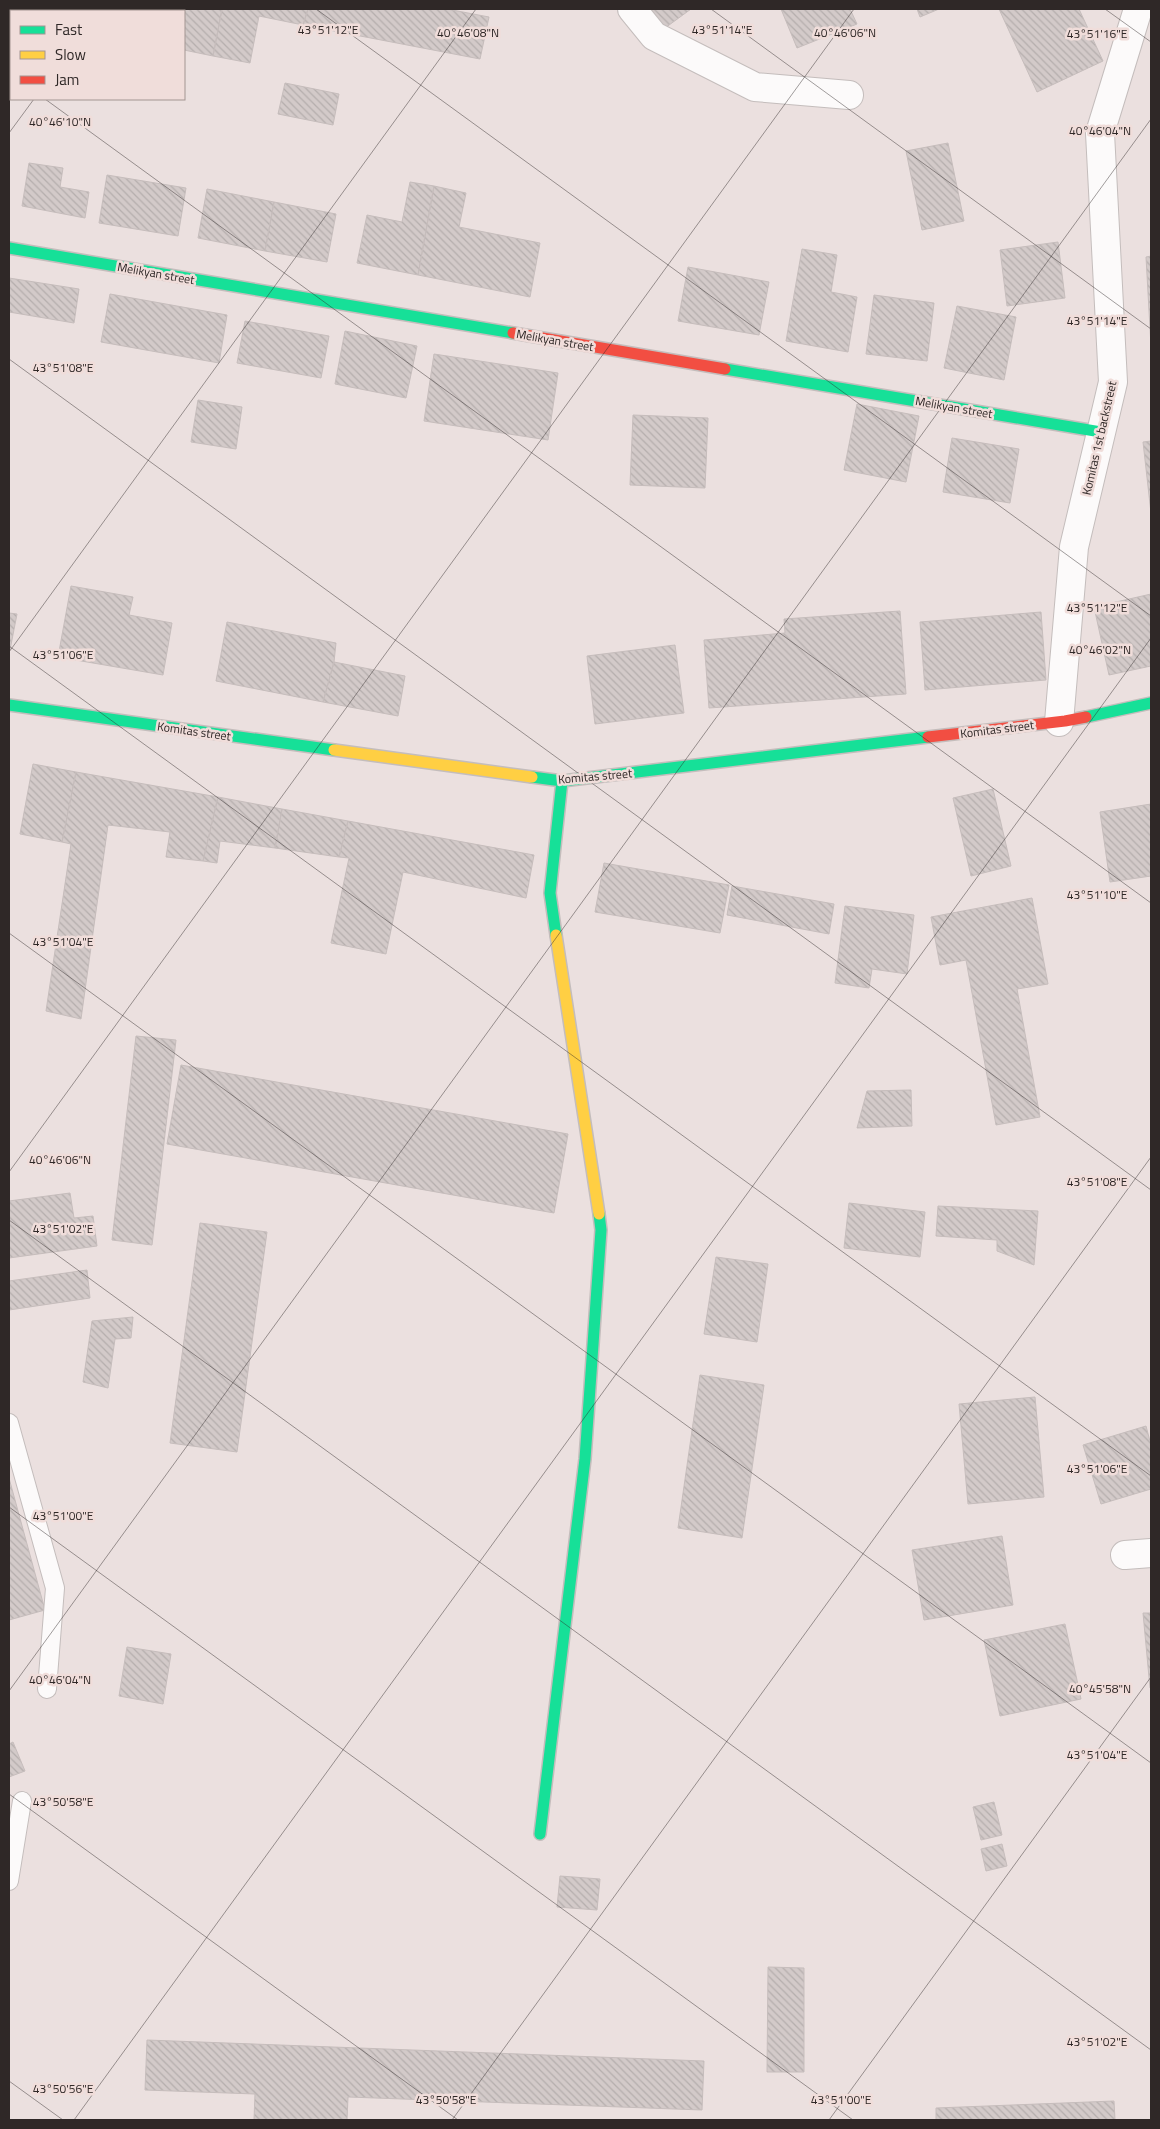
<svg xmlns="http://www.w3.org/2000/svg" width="1160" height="2129" font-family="'Titillium Web',sans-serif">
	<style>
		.building { fill: url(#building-back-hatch); stroke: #c6bdbc }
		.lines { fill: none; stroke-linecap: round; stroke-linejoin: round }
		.lane-casing { stroke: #c4bdbc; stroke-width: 20 }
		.street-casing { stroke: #c4bdbc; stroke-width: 30 }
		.fast-casing { stroke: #c4bdbc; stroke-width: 14 }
		.slow-casing { stroke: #c4bdbc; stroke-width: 14 }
		.jam-casing { stroke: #c4bdbc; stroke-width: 14 }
		.lane { stroke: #fcfafa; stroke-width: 18 }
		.street { stroke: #fcfafa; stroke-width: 28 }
		.fast { stroke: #16e098; stroke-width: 11 }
		.slow { stroke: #ffcf43; stroke-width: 11 }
		.jam { stroke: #f24e42; stroke-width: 11 }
		.ticks { fill: none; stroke: #2f2827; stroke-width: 1; stroke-opacity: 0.45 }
		.labels { text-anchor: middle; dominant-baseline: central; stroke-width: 5; stroke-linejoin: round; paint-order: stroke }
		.street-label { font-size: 12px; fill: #2f2827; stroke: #f0ddda }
		.ticks-label { font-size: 12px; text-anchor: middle; fill: #2f2827; stroke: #f0ddda; stroke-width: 5; stroke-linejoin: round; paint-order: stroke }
	</style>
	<defs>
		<pattern id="building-back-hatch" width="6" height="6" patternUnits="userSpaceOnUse" patternTransform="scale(1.25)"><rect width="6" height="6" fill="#d3cac9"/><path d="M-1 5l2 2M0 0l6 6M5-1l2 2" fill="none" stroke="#b5aead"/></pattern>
	</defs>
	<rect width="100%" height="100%" fill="#ebe0df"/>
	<!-- building -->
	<path class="building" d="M 164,9 L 222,9 L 213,56 L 184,50 L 184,11 L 164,11 Z
		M 222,9 L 308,9 L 303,25 L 259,16 L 250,63 L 213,56 Z
		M 308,9 L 447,9 L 489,17 L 480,59 L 303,25 Z
		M 651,9 L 691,9 L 665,28 Z
		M 781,9 L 850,9 L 857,24 L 797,48 Z
		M 917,9 L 939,9 L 920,17 Z
		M 999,9 L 1079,9 L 1103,61 L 1037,92 Z
		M 9,24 L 11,24 L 11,65 L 9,64 Z
		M 285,83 L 339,94 L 333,125 L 278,114 Z
		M 948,143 L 964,221 L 922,230 L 906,151 Z
		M 29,163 L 63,168 L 60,187 L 89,192 L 85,218 L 22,206 Z
		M 107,175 L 186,188 L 178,236 L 99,223 Z
		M 410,182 L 434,186 L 418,275 L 357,263 L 367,215 L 402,222 Z
		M 434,186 L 466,193 L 459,227 L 540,243 L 530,297 L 418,275 Z
		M 207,189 L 274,202 L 265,251 L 198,238 Z
		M 274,202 L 336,214 L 327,262 L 265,251 Z
		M 1058,242 L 1065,298 L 1007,306 L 1000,250 Z
		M 802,249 L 837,255 L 831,292 L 857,297 L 848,352 L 786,341 Z
		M 1151,256 L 1151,346 L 1146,257 Z
		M 688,267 L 769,282 L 759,335 L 678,321 Z
		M 9,278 L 79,289 L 74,323 L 9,312 Z
		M 110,294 L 227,315 L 219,363 L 101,342 Z
		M 874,295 L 934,303 L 927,361 L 866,354 Z
		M 957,306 L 1016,317 L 1004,380 L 944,368 Z
		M 245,321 L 329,336 L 321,378 L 237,363 Z
		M 345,331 L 417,346 L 406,398 L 335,384 Z
		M 434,354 L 558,373 L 548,440 L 424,421 Z
		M 198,400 L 242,407 L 236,449 L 191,442 Z
		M 857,404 L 919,416 L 906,482 L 844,470 Z
		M 633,415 L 708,418 L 705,488 L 630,485 Z
		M 952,438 L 1019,449 L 1010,503 L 943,492 Z
		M 1151,441 L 1151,513 L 1143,442 Z
		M 71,586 L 133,597 L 129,615 L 172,623 L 163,675 L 58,657 Z
		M 1151,594 L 1151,666 L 1109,675 L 1094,607 Z
		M 900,611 L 906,694 L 709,708 L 704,640 L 785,633 L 784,619 Z
		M 1041,612 L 1046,680 L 925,690 L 920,622 Z
		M 9,613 L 17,614 L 10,650 L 9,650 Z
		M 227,622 L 336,643 L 334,662 L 323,702 L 216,681 Z
		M 675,645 L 684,713 L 595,724 L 587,656 Z
		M 334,662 L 405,676 L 398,716 L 323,702 Z
		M 33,764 L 76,772 L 62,842 L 20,834 Z
		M 76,772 L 218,797 L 203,861 L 166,857 L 170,832 L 108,825 L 81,1019 L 46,1011 L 71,844 L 62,842 Z
		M 993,789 L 1011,866 L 971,876 L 953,798 Z
		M 218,797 L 282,809 L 275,848 L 220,841 L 217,863 L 203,861 Z
		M 1151,804 L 1151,876 L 1110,882 L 1100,812 Z
		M 282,809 L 348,821 L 339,857 L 275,848 Z
		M 348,821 L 534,855 L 526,898 L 403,872 L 386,954 L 331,943 L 349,858 L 339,857 Z
		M 604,863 L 729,885 L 720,933 L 595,912 Z
		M 732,886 L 834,904 L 829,934 L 727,915 Z
		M 1032,898 L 1048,984 L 1017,989 L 1040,1117 L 996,1125 L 966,960 L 940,965 L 931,917 Z
		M 845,906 L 914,915 L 907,974 L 872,969 L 869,988 L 835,983 Z
		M 136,1036 L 176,1040 L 152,1245 L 112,1240 Z
		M 181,1065 L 568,1134 L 554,1213 L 167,1144 Z
		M 911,1090 L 912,1126 L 857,1128 L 867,1091 Z
		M 70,1193 L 74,1218 L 93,1216 L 97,1246 L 9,1258 L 9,1201 Z
		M 849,1203 L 925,1212 L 920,1257 L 844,1248 Z
		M 938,1206 L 1038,1211 L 1034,1265 L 997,1251 L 997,1240 L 936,1236 Z
		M 200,1223 L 267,1232 L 237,1452 L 170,1443 Z
		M 716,1257 L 768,1264 L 757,1342 L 704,1334 Z
		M 87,1270 L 90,1298 L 9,1310 L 9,1281 Z
		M 133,1317 L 131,1338 L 115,1339 L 108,1388 L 83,1382 L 92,1321 Z
		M 700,1375 L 764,1385 L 742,1538 L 678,1528 Z
		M 1035,1397 L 1044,1497 L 968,1504 L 959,1404 Z
		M 1146,1426 L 1151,1445 L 1151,1489 L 1101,1504 L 1083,1445 Z
		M 9,1478 L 45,1610 L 9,1620 Z
		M 1002,1536 L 1013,1605 L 924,1620 L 912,1550 Z
		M 1143,1613 L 1151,1613 L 1151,1688 L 1150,1688 Z
		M 1065,1624 L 1081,1699 L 1000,1716 L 984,1640 Z
		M 127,1647 L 171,1654 L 163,1704 L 119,1696 Z
		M 13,1742 L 25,1771 L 9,1777 L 9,1744 Z
		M 994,1802 L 1002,1835 L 981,1840 L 973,1807 Z
		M 1002,1844 L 1007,1866 L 986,1871 L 981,1849 Z
		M 560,1876 L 600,1879 L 597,1910 L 557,1907 Z
		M 768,1967 L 804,1968 L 804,2072 L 767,2072 Z
		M 147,2040 L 704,2061 L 702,2110 L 348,2097 L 347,2120 L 254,2120 L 255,2094 L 145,2090 Z
		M 1114,2101 L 1115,2120 L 936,2120 L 936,2108 Z"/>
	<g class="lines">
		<!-- lane casing -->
		<g class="lane-casing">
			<path id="lane" d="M 9,1423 L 55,1588 L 47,1689
				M 9,1881 L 22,1801"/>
		</g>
		<!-- street casing -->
		<g class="street-casing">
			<path id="street" d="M 632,9 L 654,36 L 755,87 L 849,95
				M 1059,722 L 1074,547 L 1113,382 L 1100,133 L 1138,9
				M 1125,1555 L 1151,1553"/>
		</g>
		<!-- fast casing -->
		<g class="fast-casing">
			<path id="fast" d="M 9,248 L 513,333
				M 725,369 L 1101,432
				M 9,705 L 334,750
				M 1086,717 L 1151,703
				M 532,777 L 562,781 L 928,737
				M 556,935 L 550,893 L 562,781
				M 540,1834 L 585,1459 L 601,1230 L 599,1214"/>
		</g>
		<!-- slow casing -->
		<g class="slow-casing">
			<path id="slow" d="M 334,750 L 532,777
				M 556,935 L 599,1214"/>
		</g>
		<!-- jam casing -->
		<g class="jam-casing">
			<path id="jam" d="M 513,333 L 725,369
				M 928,737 L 1065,721 L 1086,717"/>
		</g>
		<!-- lane -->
		<use href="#lane" class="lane"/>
		<!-- street -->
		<use href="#street" class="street"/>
		<!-- fast -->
		<use href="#fast" class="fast"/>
		<!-- slow -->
		<use href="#slow" class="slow"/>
		<!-- jam -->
		<use href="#jam" class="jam"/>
	</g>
	<!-- ticks -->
	<path class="ticks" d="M 316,9 L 1151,616M 711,9 L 1151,329M 1105,9 L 1151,42M 97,11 L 99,9M 9,73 L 11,74M 45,99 L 1151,903M 9,133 L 34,99M 9,359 L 1151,1190M 9,646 L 1151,1476M 9,652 L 476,9M 9,933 L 1151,1763M 9,1172 L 854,9M 9,1220 L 1151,2050M 9,1507 L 853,2120M 9,1691 L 1151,119M 9,1794 L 458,2120M 9,2081 L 63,2120M 74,2120 L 1151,638M 452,2120 L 1151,1157M 829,2120 L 1151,1677"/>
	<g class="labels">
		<!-- street labels -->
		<g class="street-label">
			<text transform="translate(156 273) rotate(10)">Melikyan street</text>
			<text transform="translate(555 340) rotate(10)">Melikyan street</text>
			<text transform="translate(954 407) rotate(10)">Melikyan street</text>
			<text transform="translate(1099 438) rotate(-77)">Komitas 1st backstreet</text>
			<text transform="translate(997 729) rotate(-7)">Komitas street</text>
			<text transform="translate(194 731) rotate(8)">Komitas street</text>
			<text transform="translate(595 776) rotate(-5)">Komitas street</text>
		</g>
	</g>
	<g class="ticks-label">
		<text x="328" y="34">43°51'12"E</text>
		<text x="722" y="34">43°51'14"E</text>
		<text x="468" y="37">40°46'08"N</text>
		<text x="845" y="37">40°46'06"N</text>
		<text x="1097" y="38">43°51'16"E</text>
		<text x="60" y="126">40°46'10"N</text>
		<text x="1100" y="135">40°46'04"N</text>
		<text x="1097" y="325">43°51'14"E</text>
		<text x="63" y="372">43°51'08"E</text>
		<text x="1097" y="612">43°51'12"E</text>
		<text x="1100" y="654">40°46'02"N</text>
		<text x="63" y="659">43°51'06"E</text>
		<text x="1097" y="899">43°51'10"E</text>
		<text x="63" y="946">43°51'04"E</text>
		<text x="60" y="1164">40°46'06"N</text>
		<text x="1097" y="1186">43°51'08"E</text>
		<text x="63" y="1233">43°51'02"E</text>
		<text x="1097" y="1473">43°51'06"E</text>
		<text x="63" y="1520">43°51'00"E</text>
		<text x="60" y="1684">40°46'04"N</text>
		<text x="1100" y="1693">40°45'58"N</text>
		<text x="1097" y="1759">43°51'04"E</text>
		<text x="63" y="1806">43°50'58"E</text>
		<text x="1097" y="2046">43°51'02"E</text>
		<text x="63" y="2093">43°50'56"E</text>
		<text x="446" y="2104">43°50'58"E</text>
		<text x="841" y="2104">43°51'00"E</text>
	</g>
	<!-- border -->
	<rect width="1160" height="2129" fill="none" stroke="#2f2827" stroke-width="20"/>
	<!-- legend -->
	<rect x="10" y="10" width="175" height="90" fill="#f0ddda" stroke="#a39592"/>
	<rect x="20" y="26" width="25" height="8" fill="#16e098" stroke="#a39592"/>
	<text x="55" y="35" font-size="15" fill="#2f2827">Fast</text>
	<rect x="20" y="51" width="25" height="8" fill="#ffcf43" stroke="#a39592"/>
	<text x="55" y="60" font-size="15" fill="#2f2827">Slow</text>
	<rect x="20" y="76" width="25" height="8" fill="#f24e42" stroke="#a39592"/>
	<text x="55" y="85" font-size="15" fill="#2f2827">Jam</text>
</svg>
